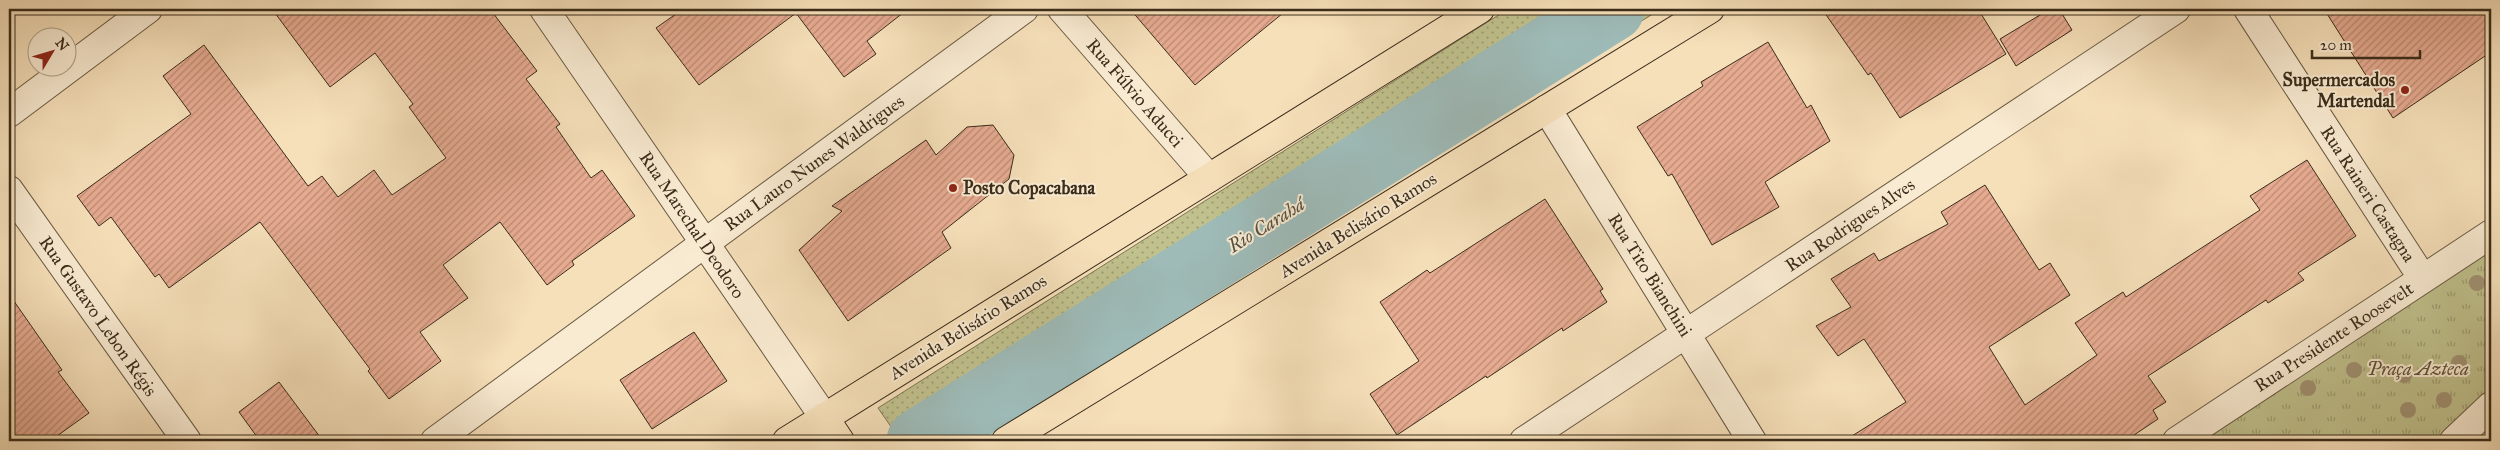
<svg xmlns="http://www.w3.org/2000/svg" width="2500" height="450" font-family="'IM FELL Great Primer',serif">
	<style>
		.grass { fill: url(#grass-dots); stroke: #7d7654 }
		.park { fill: url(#park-tufts); stroke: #7d7654 }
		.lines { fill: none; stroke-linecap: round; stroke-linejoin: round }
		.river { stroke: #9ebbb8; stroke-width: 65 }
		.building { fill: url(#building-hatch); stroke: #3a2c1b }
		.minor-casing { stroke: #695943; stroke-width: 30 }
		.major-casing { stroke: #3a2c1b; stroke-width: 30 }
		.minor { stroke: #f9ebd2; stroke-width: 28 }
		.major { stroke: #f6e0ba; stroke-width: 28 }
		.tree { fill: #a19172 }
		.poi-dot { fill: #8f2418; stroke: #f9ebd2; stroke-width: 2 }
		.labels { text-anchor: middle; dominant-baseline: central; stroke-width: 4; stroke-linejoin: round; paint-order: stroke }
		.poi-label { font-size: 18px; font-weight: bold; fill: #3a2c1b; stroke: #f9ebd2; text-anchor: end }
		.street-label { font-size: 18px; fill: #3a2c1b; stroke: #f9ebd2 }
		.park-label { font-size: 18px; font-style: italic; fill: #5c5138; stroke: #f9ebd2 }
		.water-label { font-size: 19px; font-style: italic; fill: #535042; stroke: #f9ebd2 }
	</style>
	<defs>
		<pattern id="grass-dots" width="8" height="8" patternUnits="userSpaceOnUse" patternTransform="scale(1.25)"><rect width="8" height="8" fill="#c0c18d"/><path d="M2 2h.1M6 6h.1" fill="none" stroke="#9d9d72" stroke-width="1.8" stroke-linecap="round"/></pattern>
		<pattern id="park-tufts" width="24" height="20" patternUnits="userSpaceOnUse" patternTransform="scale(1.25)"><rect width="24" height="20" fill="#c0c18d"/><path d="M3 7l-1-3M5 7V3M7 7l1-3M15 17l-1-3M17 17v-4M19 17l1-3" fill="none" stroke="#9d9d72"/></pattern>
		<pattern id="building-hatch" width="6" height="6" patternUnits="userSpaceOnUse" patternTransform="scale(1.25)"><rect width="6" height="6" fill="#e7ab91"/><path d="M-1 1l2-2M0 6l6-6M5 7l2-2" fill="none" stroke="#bc8b76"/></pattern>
	</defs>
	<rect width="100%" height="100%" fill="#f6e0ba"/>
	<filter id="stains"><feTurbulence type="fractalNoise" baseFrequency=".004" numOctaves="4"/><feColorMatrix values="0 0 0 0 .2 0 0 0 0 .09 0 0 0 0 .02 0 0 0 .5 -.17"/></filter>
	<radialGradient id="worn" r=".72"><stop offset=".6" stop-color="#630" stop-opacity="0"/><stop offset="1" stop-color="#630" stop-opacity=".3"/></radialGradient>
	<!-- grass -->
	<path class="grass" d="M 1508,9 L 1661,9 L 955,441 L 901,441 L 878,408 Z"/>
	<!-- park -->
	<path class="park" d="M 2491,234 L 2491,406 L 2454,441 L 2202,441 L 2193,430 Z"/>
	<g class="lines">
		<!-- river -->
		<path class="river" d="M 919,441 L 1612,9"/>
	</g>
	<!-- building -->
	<path class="building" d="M 272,9 L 490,9 L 537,71 L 526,79 L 560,124 L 556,127 L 591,178 L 602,170 L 635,216 L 572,261 L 574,265 L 547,285 L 500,222 L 443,265 L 468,298 L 420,332 L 441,361 L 389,399 L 368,371 L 370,369 L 260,222 L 169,288 L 159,274 L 155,277 L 111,217 L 99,226 L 77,196 L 191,114 L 163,76 L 204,45 L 308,186 L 322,176 L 338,197 L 374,170 L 392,195 L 446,158 L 409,107 L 413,104 L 375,53 L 330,87 Z
		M 683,9 L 908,9 L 867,41 L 876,54 L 844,77 L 796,13 L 699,85 L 656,28 Z
		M 1130,9 L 1288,9 L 1195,85 Z
		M 1822,9 L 1978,9 L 2006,54 L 1900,118 L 1871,73 L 1868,75 Z
		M 2050,9 L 2059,9 L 2072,30 L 2016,66 L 2000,39 Z
		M 2324,9 L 2491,9 L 2491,52 L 2393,118 Z
		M 1768,42 L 1807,108 L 1811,105 L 1830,141 L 1765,182 L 1779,207 L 1712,245 L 1672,174 L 1668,176 L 1637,127 L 1703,86 L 1701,82 Z
		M 993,125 L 1014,155 L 1009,179 L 942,232 L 951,248 L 848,321 L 799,250 L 842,211 L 832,206 L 926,140 L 936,155 L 967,127 Z
		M 2307,160 L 2356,236 L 2298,273 L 2304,280 L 2268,303 L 2266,300 L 2148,376 L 2166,402 L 2153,410 L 2158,419 L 2125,441 L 1844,441 L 1906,402 L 1864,339 L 1838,356 L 1816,326 L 1851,307 L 1831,279 L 1874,253 L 1879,261 L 1948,224 L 1941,212 L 1985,185 L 2039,270 L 2050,263 L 2070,295 L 1989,347 L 2025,405 L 2097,355 L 2075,323 L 2123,292 L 2126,297 L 2260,210 L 2250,196 Z
		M 1545,199 L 1603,289 L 1600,291 L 1607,302 L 1563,331 L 1562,328 L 1487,378 L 1486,376 L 1397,435 L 1370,394 L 1419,361 L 1380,302 L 1427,270 L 1430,273 Z
		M 9,294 L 62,370 L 58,372 L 89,413 L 50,441 L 9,441 Z
		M 694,332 L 727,381 L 652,429 L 620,380 Z
		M 279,382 L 323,441 L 260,441 L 239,412 Z"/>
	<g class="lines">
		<!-- minor casing -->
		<g class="minor-casing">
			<path id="minor" d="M 544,9 L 824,417
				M 1062,9 L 1209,178
				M 2248,9 L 2423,279
				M 1547,109 L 1752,441
				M 9,113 L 148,9
				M 9,190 L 187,441
				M 435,441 L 1024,9
				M 1524,441 L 2176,9
				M 2177,441 L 2491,234
				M 2454,441 L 2491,406"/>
		</g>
		<!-- major casing -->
		<g class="major-casing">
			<path id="major" d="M 824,417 L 840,441
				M 787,441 L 1480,9
				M 1006,441 L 1710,9"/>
		</g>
		<!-- minor -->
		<use href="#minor" class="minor"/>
		<!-- major -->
		<use href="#major" class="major"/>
	</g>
	<!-- trees -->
	<g class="tree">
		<circle cx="2477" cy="283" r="8"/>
		<circle cx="2459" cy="363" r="8"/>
		<circle cx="2354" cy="370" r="8"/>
		<circle cx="2404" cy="375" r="8"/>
		<circle cx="2308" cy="388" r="8"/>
		<circle cx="2444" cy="400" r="8"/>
		<circle cx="2408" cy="410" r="8"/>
	</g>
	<!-- markers -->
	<g class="poi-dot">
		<circle cx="2405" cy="90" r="5"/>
		<circle cx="953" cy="188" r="5"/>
	</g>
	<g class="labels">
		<!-- poi labels -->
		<g class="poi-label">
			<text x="2395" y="80">Supermercados<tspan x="2395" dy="21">Martendal</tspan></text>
			<text x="963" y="188" text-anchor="start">Posto Copacabana</text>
		</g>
		<!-- street labels -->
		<g class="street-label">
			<text transform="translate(1135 93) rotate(49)">Rua Fúlvio Aducci</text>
			<text transform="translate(814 163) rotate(-36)">Rua Lauro Nunes Waldrigues</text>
			<text transform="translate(2368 194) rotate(57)">Rua Raineri Castagna</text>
			<text transform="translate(692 225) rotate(56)">Rua Marechal Deodoro</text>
			<text transform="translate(1358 225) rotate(-32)">Avenida Belisário Ramos</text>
			<text transform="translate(1850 225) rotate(-34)">Rua Rodrigues Alves</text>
			<text transform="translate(1650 275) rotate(58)">Rua Tito Bianchini</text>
			<text transform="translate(98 316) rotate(55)">Rua Gustavo Lebon Régis</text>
			<text transform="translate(968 327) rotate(-32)">Avenida Belisário Ramos</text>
			<text transform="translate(2334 337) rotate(-33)">Rua Presidente Roosevelt</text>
		</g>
		<!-- park labels -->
		<g class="park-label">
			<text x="2418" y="369">Praça Azteca</text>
		</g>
		<!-- water labels -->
		<g class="water-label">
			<text transform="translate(1266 225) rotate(-32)">Rio Carahá</text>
		</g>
	</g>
	<!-- margin -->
	<rect width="2500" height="450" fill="none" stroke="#f6e0ba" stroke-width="30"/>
	<rect x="10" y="10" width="2480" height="430" fill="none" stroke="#3a2c1b" stroke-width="2.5"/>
	<rect x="15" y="15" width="2470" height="420" fill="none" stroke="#3a2c1b"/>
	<!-- north arrow -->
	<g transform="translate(52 52) rotate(52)"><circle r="24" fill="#f9ebd2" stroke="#ad9f89"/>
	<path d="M0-4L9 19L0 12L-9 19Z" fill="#8f2418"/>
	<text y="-8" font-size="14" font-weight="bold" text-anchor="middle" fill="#3a2c1b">N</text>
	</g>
	<!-- scale -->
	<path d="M2312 50v8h108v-8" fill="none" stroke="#3a2c1b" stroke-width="2.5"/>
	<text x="2320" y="50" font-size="15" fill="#3a2c1b" stroke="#f9ebd2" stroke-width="4" paint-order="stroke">20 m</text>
	<rect width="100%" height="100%" filter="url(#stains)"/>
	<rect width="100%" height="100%" fill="url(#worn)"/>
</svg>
